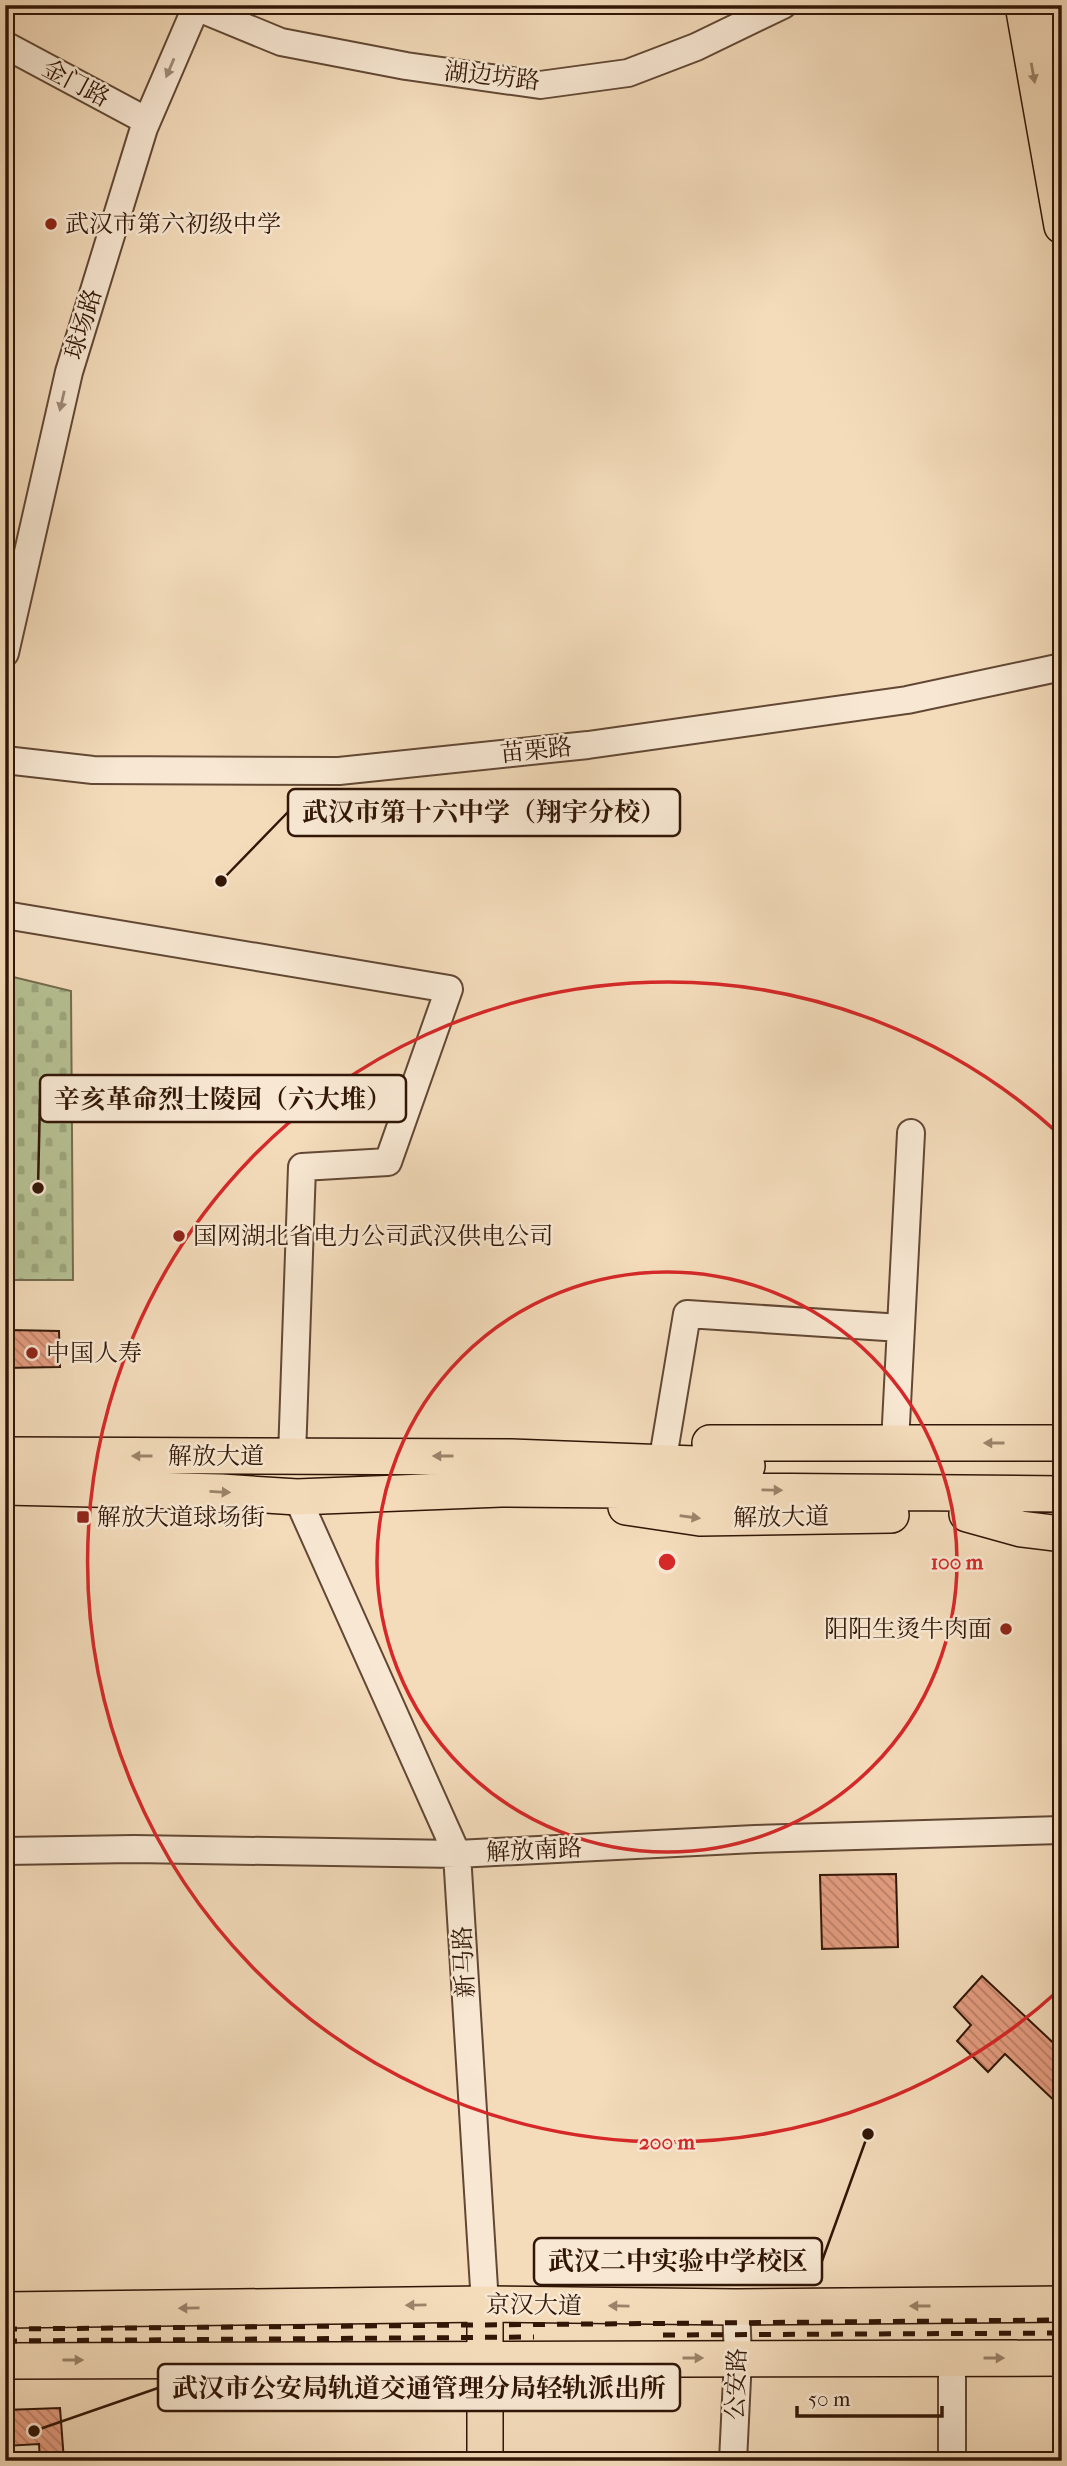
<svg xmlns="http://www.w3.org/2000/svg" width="1067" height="2466" font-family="'IM FELL French Canon','Noto Serif SC',serif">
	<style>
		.cemetery { fill: url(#cemetery-stones); stroke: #746c4e; stroke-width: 2 }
		.building { fill: url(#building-back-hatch); stroke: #311607; stroke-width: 2 }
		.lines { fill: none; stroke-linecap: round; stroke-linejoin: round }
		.minor-casing { stroke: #624834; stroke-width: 30 }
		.major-casing { stroke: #311607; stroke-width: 38 }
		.minor { stroke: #f8e8d3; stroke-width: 26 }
		.major { stroke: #f4dcbb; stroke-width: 35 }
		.rail { stroke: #311607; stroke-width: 5; stroke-dasharray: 12 12; stroke-linecap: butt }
		.oneway { fill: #9e8a77 }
		.oneway2 { fill: #9c836a }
		.ring { fill: none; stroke: #d62828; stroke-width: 3.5 }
		.poi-dot { fill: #8f2418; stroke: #f8e8d3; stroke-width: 2.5 }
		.labels { text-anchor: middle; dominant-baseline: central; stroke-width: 5; stroke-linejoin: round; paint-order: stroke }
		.street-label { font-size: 24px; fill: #311607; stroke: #f8e8d3 }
		.poi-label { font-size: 24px; fill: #311607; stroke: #f8e8d3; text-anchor: start }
		.centre { fill: #d62828; stroke: #f8e8d3; stroke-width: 3.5 }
		.ring-label { font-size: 21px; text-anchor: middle; font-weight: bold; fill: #d62828; stroke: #f8e8d3; stroke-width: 5; stroke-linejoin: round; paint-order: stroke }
		.leader { fill: none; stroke: #311607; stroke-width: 2.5 }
		.callout-dot { fill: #311607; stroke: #f8e8d3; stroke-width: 2.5 }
		.callout { fill: #f8e8d3; stroke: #311607; stroke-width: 2.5 }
		.callout-label { font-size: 26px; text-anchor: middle; font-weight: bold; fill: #311607 }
	</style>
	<defs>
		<pattern id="cemetery-stones" width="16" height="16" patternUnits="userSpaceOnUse" patternTransform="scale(1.75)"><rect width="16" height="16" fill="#b6c294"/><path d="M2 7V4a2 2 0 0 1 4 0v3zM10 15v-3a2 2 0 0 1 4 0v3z" fill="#9da67e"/></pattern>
		<pattern id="building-back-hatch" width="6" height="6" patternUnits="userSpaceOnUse" patternTransform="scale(1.75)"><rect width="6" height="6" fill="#e69e82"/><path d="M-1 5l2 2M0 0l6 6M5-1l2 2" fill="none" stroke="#bb8068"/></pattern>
	</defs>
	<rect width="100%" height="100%" fill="#f4dcbb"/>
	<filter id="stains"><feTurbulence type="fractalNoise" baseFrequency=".00286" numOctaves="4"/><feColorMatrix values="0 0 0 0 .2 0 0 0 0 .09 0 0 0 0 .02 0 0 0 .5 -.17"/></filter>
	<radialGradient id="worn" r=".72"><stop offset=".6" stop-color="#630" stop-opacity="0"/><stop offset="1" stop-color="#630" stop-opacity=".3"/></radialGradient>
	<!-- cemetery -->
	<path class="cemetery" d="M 5,975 L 71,991 L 73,1280 L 5,1280 Z"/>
	<!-- building -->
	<path class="building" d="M 10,1330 L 59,1331 L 60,1367 L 5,1368 L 5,1339 L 11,1339 Z
		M 896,1874 L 898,1947 L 822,1949 L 820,1875 Z
		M 982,1976 L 1062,2051 L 1062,2108 L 1005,2054 L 988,2072 L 957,2041 L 971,2025 L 954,2007 Z
		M 60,2408 L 64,2461 L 40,2461 L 39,2444 L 5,2446 L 5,2410 Z"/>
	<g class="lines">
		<!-- minor casing -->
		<g class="minor-casing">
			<path id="minor" d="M 196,7 L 281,42 L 406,66 L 540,85 L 628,73 L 696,47 L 783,5
				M 5,45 L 147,121
				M 5,653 L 69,372 L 144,128 L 197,5
				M 5,760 L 93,770 L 339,771 L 588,745 L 907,700 L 1062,667
				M 5,915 L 449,989 L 388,1162 L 302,1167 L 292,1456
				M 895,1443 L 911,1133
				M 665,1446 L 687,1314 L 901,1328
				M 297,1497 L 457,1854 L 485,2304
				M 5,1851 L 134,1849 L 457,1854 L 755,1839 L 1062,1830
				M 733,2461 L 738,2358 L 736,2307
				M 952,2461 L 952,2358"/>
		</g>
		<!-- major casing -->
		<g class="major-casing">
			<path id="major" d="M 1023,5 L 1062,226
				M 1053,5 L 1062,74
				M 710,1443 L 1062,1443
				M 5,1455 L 511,1457 L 747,1466
				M 5,1487 L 221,1492 L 297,1497 L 501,1489 L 1062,1494
				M 626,1507 L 700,1518 L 891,1515
				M 967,1514 L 1021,1529 L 1062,1534
				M 485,2304 L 485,2461
				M 5,2310 L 485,2304 L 736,2307 L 1062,2304
				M 5,2361 L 1062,2358"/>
		</g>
		<!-- minor -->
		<use href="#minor" class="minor"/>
		<!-- major -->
		<use href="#major" class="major"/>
		<!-- rail -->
		<path class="rail" d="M 5,2329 L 1062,2320
			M 663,2335 L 1062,2333
			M 5,2341 L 534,2337"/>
	</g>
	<!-- one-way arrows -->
	<defs><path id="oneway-solid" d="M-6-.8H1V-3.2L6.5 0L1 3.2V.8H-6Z" transform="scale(1.75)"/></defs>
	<g class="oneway">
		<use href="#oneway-solid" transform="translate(170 68) rotate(113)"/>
		<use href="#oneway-solid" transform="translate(62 401) rotate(103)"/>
	</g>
	<g class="oneway2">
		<use href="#oneway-solid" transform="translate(1033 73) rotate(80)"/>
		<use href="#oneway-solid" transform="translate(994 1443) rotate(180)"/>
		<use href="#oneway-solid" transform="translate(142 1456) rotate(-180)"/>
		<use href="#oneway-solid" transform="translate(443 1456) rotate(-180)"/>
		<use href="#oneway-solid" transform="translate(772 1490) rotate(1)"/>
		<use href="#oneway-solid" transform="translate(220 1492) rotate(3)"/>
		<use href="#oneway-solid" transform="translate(690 1517) rotate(8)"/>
		<use href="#oneway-solid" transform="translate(416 2305) rotate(179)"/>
		<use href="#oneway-solid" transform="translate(619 2306) rotate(-179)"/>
		<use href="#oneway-solid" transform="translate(920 2306) rotate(180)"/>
		<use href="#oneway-solid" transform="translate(189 2308) rotate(179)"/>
		<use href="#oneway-solid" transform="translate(693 2358)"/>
		<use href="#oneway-solid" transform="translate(994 2358)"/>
		<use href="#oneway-solid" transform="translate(73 2360)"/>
	</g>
	<!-- distance rings -->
	<g class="ring">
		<circle cx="667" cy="1562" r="290"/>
		<path d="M1059 1990A580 580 0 1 1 1059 1134"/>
	</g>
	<!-- markers -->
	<g class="poi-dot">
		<circle cx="51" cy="224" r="7"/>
		<circle cx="179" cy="1236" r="7"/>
		<circle cx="32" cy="1353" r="7"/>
		<rect x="76" y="1510" width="14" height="14" rx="3.5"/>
		<circle cx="1006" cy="1629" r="7"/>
	</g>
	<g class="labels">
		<!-- street labels -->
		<g class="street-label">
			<text transform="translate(492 76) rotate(6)">湖边坊路</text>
			<text transform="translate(76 83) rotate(28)">金门路</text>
			<text transform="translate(83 324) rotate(-73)">球场路</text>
			<text transform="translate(536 750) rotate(-6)">苗栗路</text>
			<text x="216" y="1456">解放大道</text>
			<text transform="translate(781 1517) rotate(-1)">解放大道</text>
			<text transform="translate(534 1850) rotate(-3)">解放南路</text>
			<text transform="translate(464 1962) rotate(-93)">新马路</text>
			<text transform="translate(534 2305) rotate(1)">京汉大道</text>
			<text transform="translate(736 2384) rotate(-88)">公安路</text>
		</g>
		<!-- poi labels -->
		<g class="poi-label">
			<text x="65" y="224">武汉市第六初级中学</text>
			<text x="193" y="1236">国网湖北省电力公司武汉供电公司</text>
			<text x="46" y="1353">中国人寿</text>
			<text x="97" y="1517">解放大道球场街</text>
			<text x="992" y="1629" text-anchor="end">阳阳生烫牛肉面</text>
		</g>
	</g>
	<circle cx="667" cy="1562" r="10" class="centre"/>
	<g class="ring-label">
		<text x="957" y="1569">100 m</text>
		<text x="667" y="2149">200 m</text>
	</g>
	<!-- callouts -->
	<path class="leader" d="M221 881L288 812M38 1188L40 1099M868 2134L822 2261M34 2431L158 2388"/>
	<g class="callout-dot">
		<circle cx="221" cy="881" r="7"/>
		<circle cx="38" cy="1188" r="7"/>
		<circle cx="868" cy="2134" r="7"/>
		<circle cx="34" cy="2431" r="7"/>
	</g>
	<g class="callout">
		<rect x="288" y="789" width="392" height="47" rx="7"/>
		<rect x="40" y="1075" width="366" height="47" rx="7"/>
		<rect x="534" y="2238" width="288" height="47" rx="7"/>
		<rect x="158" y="2364" width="522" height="47" rx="7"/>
	</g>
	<g class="callout-label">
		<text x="484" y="821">武汉市第十六中学（翔宇分校）</text>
		<text x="223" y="1108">辛亥革命烈士陵园（六大堆）</text>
		<text x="678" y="2270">武汉二中实验中学校区</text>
		<text x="419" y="2397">武汉市公安局轨道交通管理分局轻轨派出所</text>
	</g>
	<!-- margin -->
	<rect width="1067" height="2466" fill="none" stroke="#f4dcbb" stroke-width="28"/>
	<rect x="7" y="7" width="1053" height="2452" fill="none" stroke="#311607" stroke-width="3.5"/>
	<rect x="14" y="14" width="1039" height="2438" fill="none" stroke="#311607" stroke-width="2"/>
	<!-- scale -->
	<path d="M797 2406v10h145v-10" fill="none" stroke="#311607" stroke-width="3.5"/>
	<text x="808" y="2406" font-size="21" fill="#311607" stroke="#f8e8d3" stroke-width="5" paint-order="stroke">50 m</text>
	<rect width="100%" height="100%" filter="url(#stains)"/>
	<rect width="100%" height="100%" fill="url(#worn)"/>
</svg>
